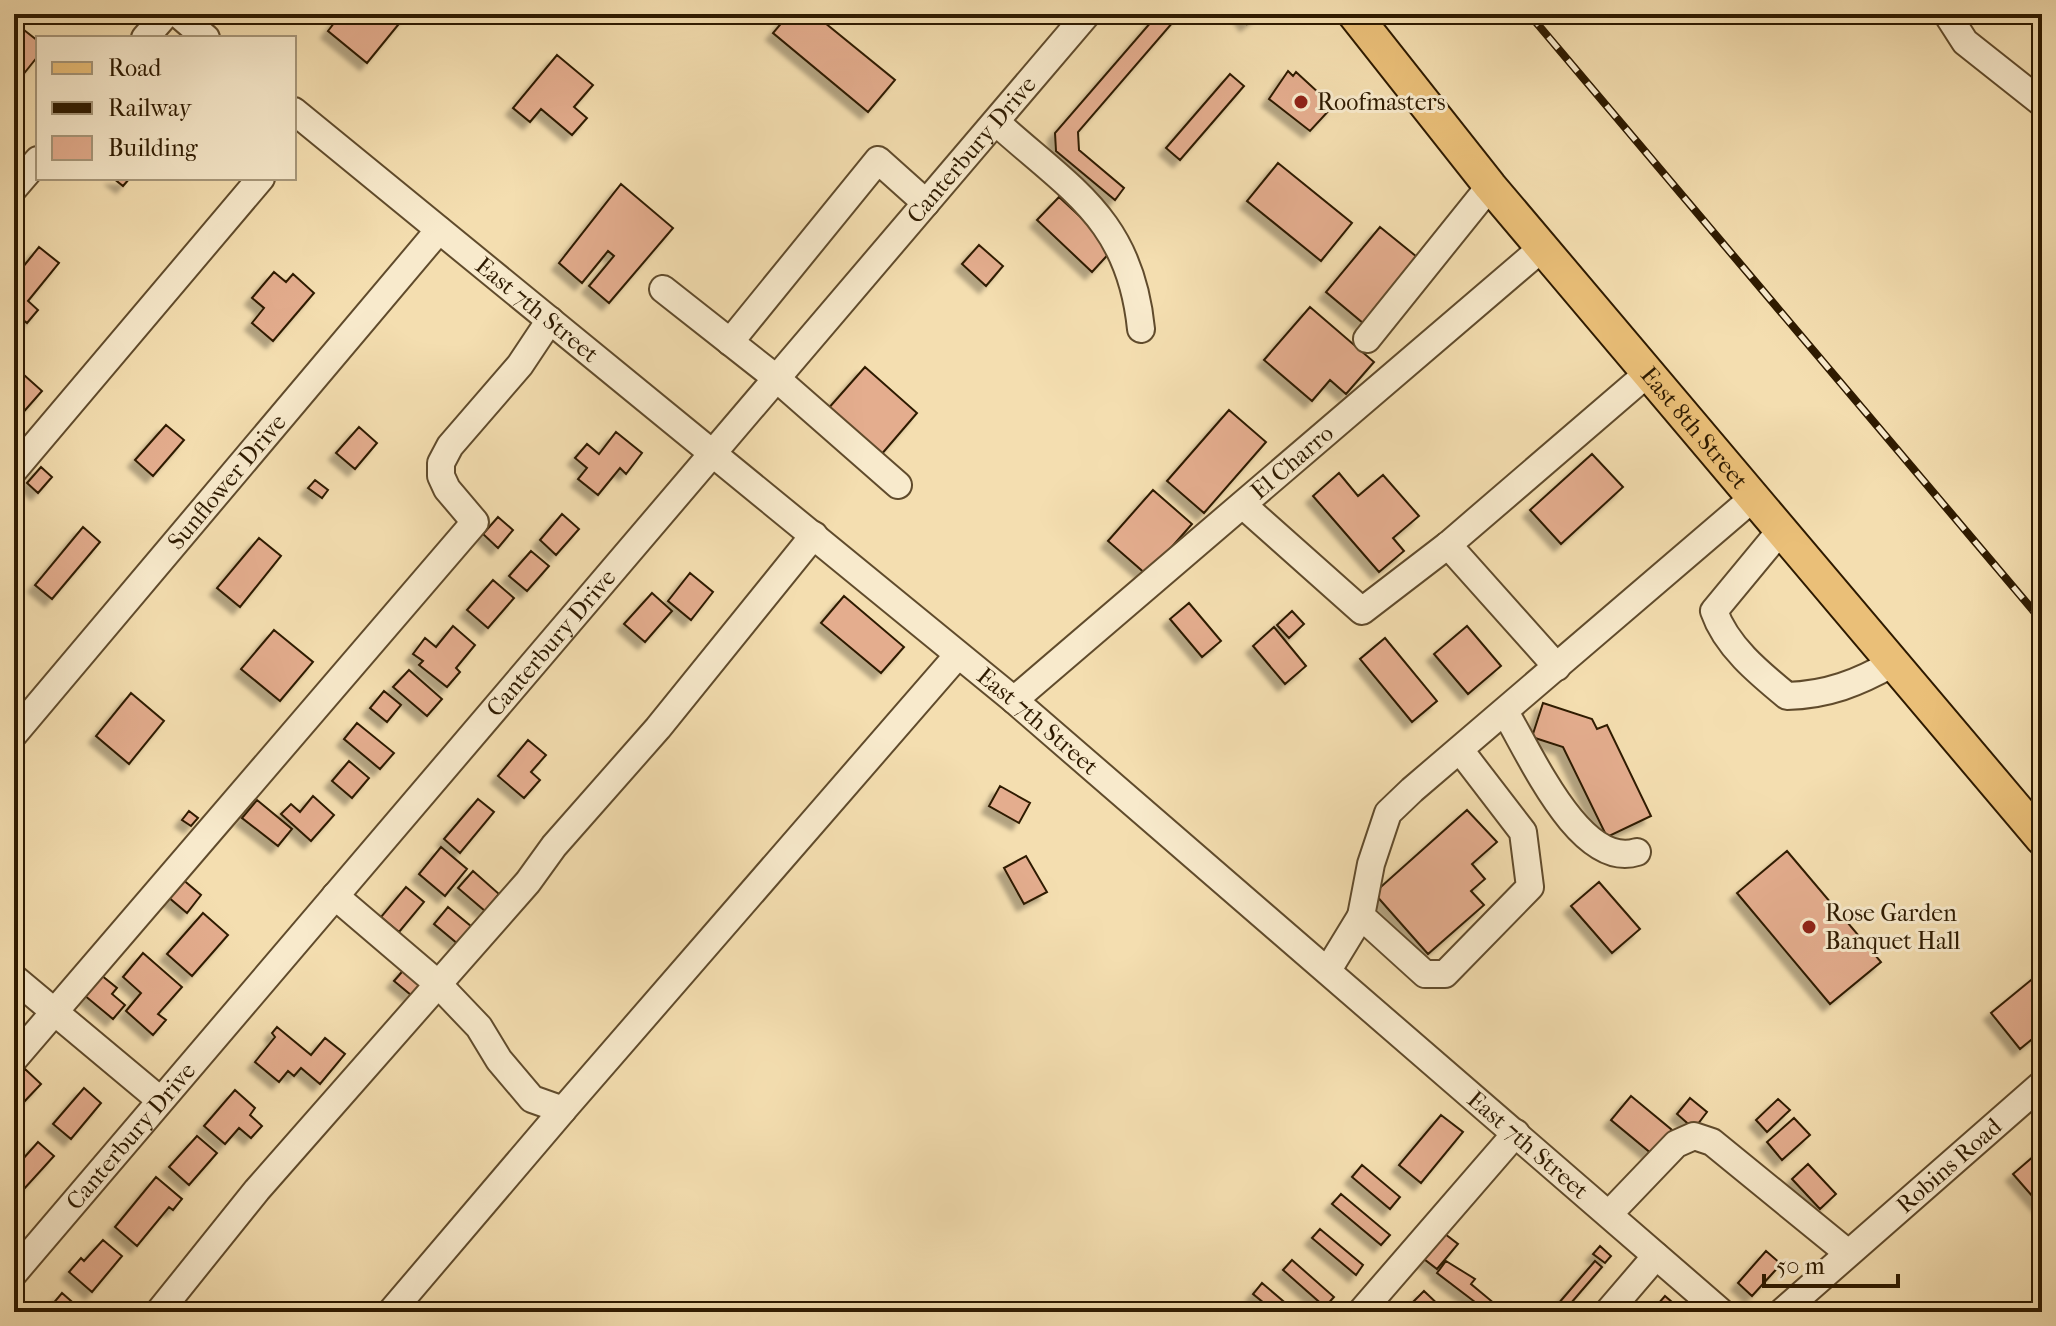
<svg xmlns="http://www.w3.org/2000/svg" width="2056" height="1326" font-family="'IM FELL French Canon',serif">
	<style>
		.building { fill: #e4ad8e; stroke: #2e1a00; stroke-width: 2; filter: url(#shadow) }
		.lines { fill: none; stroke-linecap: round; stroke-linejoin: round }
		.minor-casing { stroke: #604b2c; stroke-width: 30 }
		.major-casing { stroke: #2e1a00; stroke-width: 36 }
		.minor { stroke: #f8eacc; stroke-width: 26 }
		.major { stroke: #eabf78; stroke-width: 32 }
		.rail-casing { stroke: #2e1a00; stroke-width: 8 }
		.rail { stroke: #f8eacc; stroke-width: 5; stroke-dasharray: 15; stroke-linecap: butt }
		.poi-dot { fill: #8f2418; stroke: #f8eacc; stroke-width: 3 }
		.labels { text-anchor: middle; dominant-baseline: central; stroke-width: 6; stroke-linejoin: round; paint-order: stroke }
		.poi-label { font-size: 24px; fill: #2e1a00; stroke: #f8eacc; text-anchor: start }
		.street-label { font-size: 24px; fill: #2e1a00; stroke: #f8eacc }
	</style>
	<defs>
		<filter id="shadow"><feDropShadow dx="-7" dy="7" stdDeviation="2" flood-color="#0004"/></filter>
	</defs>
	<rect width="100%" height="100%" fill="#f4deb0"/>
	<filter id="stains"><feTurbulence type="fractalNoise" baseFrequency=".0025" numOctaves="4"/><feColorMatrix values="0 0 0 0 .2 0 0 0 0 .09 0 0 0 0 .02 0 0 0 .5 -.17"/></filter>
	<radialGradient id="worn" r=".72"><stop offset=".6" stop-color="#630" stop-opacity="0"/><stop offset="1" stop-color="#630" stop-opacity=".3"/></radialGradient>
	<!-- building -->
	<path class="building" d="M 341,14 L 407,14 L 367,63 L 328,31 Z
		M 789,14 L 814,14 L 895,80 L 868,112 L 773,33 Z
		M 1158,14 L 1180,14 L 1078,132 L 1079,150 L 1124,188 L 1115,200 L 1056,151 L 1055,133 Z
		M 1240,14 L 1260,14 L 1247,24 Z
		M 24,30 L 38,41 L 38,56 L 14,86 L 14,43 Z
		M 557,55 L 593,85 L 574,107 L 587,118 L 572,135 L 541,109 L 530,122 L 513,108 Z
		M 1288,71 L 1293,76 L 1296,72 L 1333,106 L 1310,131 L 1269,99 Z
		M 1230,74 L 1244,86 L 1180,160 L 1166,148 Z
		M 1278,163 L 1352,223 L 1321,261 L 1247,201 Z
		M 113,178 L 130,178 L 123,186 Z
		M 621,184 L 673,228 L 609,303 L 589,286 L 614,256 L 608,251 L 582,283 L 559,263 Z
		M 1059,197 L 1114,248 L 1092,272 L 1037,220 Z
		M 1380,227 L 1417,257 L 1363,323 L 1326,292 Z
		M 979,245 L 1003,266 L 986,286 L 962,264 Z
		M 39,247 L 59,263 L 28,301 L 38,310 L 27,323 L 16,314 L 14,316 L 14,278 Z
		M 274,272 L 286,282 L 293,274 L 314,293 L 273,341 L 252,323 L 264,308 L 252,298 Z
		M 1310,307 L 1374,362 L 1346,394 L 1330,380 L 1312,401 L 1264,360 Z
		M 14,366 L 42,391 L 20,416 L 14,410 Z
		M 865,367 L 917,413 L 880,456 L 827,410 Z
		M 1229,410 L 1266,442 L 1204,513 L 1167,481 Z
		M 166,425 L 184,440 L 153,476 L 135,460 Z
		M 359,427 L 377,443 L 355,469 L 336,453 Z
		M 616,432 L 642,453 L 626,474 L 620,468 L 598,495 L 578,479 L 587,468 L 575,458 L 587,444 L 599,454 Z
		M 1592,454 L 1623,487 L 1561,544 L 1530,510 Z
		M 41,467 L 52,477 L 38,493 L 27,483 Z
		M 1339,473 L 1358,496 L 1383,475 L 1419,516 L 1393,538 L 1404,551 L 1379,572 L 1313,496 Z
		M 315,480 L 328,490 L 322,498 L 308,488 Z
		M 1153,490 L 1192,524 L 1147,575 L 1108,541 Z
		M 562,514 L 579,529 L 556,555 L 540,540 Z
		M 498,517 L 513,530 L 498,548 L 483,534 Z
		M 83,527 L 100,542 L 52,599 L 35,585 Z
		M 259,538 L 281,556 L 240,607 L 217,588 Z
		M 531,551 L 549,566 L 527,591 L 509,576 Z
		M 690,573 L 713,592 L 691,620 L 668,601 Z
		M 493,580 L 514,598 L 488,628 L 467,610 Z
		M 652,593 L 672,611 L 645,642 L 624,624 Z
		M 844,596 L 904,647 L 881,673 L 821,623 Z
		M 1189,603 L 1221,641 L 1202,657 L 1170,619 Z
		M 1292,611 L 1304,624 L 1289,638 L 1277,625 Z
		M 453,626 L 475,645 L 456,668 L 460,672 L 447,687 L 419,665 L 423,661 L 413,654 L 425,638 L 436,647 Z
		M 1467,626 L 1501,666 L 1468,694 L 1434,654 Z
		M 1274,627 L 1306,666 L 1285,684 L 1253,646 Z
		M 274,630 L 313,662 L 280,701 L 241,669 Z
		M 1385,638 L 1437,701 L 1412,722 L 1360,659 Z
		M 409,670 L 442,699 L 427,716 L 393,687 Z
		M 384,691 L 401,705 L 387,722 L 370,708 Z
		M 131,693 L 164,721 L 129,764 L 96,736 Z
		M 1543,703 L 1592,719 L 1597,729 L 1607,725 L 1651,816 L 1607,837 L 1563,747 L 1532,737 Z
		M 357,723 L 394,753 L 380,769 L 344,739 Z
		M 528,740 L 546,755 L 531,772 L 540,780 L 524,798 L 498,776 Z
		M 349,761 L 369,778 L 352,798 L 332,781 Z
		M 1000,786 L 1030,803 L 1019,823 L 989,806 Z
		M 313,796 L 334,815 L 311,841 L 281,814 L 291,804 L 300,812 Z
		M 478,799 L 494,812 L 460,853 L 444,839 Z
		M 257,800 L 292,829 L 278,846 L 242,818 Z
		M 1467,810 L 1497,842 L 1472,864 L 1485,879 L 1471,891 L 1484,905 L 1428,954 L 1374,893 Z
		M 189,811 L 198,818 L 191,826 L 182,820 Z
		M 441,847 L 467,869 L 445,896 L 419,874 Z
		M 1787,851 L 1881,962 L 1830,1004 L 1737,893 Z
		M 1026,856 L 1047,892 L 1024,904 L 1004,868 Z
		M 473,871 L 499,894 L 485,911 L 458,888 Z
		M 181,878 L 201,895 L 187,913 L 167,896 Z
		M 1599,882 L 1640,929 L 1612,953 L 1571,906 Z
		M 406,887 L 424,902 L 399,932 L 381,917 Z
		M 448,907 L 472,927 L 458,944 L 434,924 Z
		M 203,913 L 228,935 L 192,976 L 167,954 Z
		M 143,953 L 182,987 L 158,1014 L 166,1020 L 153,1035 L 126,1011 L 141,993 L 123,977 Z
		M 408,965 L 425,979 L 411,995 L 394,981 Z
		M 2042,971 L 2042,1031 L 2020,1049 L 1991,1013 Z
		M 101,975 L 117,988 L 112,994 L 125,1005 L 113,1019 L 84,995 Z
		M 277,1027 L 311,1055 L 325,1038 L 345,1054 L 320,1084 L 301,1068 L 294,1076 L 288,1071 L 279,1082 L 255,1062 L 275,1037 L 272,1033 Z
		M 25,1069 L 41,1084 L 22,1104 L 14,1097 L 14,1082 Z
		M 84,1088 L 101,1103 L 71,1139 L 53,1124 Z
		M 235,1090 L 255,1108 L 250,1115 L 262,1126 L 251,1138 L 239,1128 L 225,1144 L 204,1126 Z
		M 1631,1096 L 1672,1130 L 1652,1154 L 1611,1120 Z
		M 1690,1098 L 1707,1112 L 1694,1129 L 1677,1114 Z
		M 1778,1099 L 1790,1110 L 1767,1132 L 1756,1120 Z
		M 1441,1115 L 1463,1132 L 1421,1183 L 1399,1165 Z
		M 1794,1118 L 1810,1135 L 1782,1160 L 1767,1142 Z
		M 197,1136 L 217,1153 L 189,1185 L 169,1167 Z
		M 38,1142 L 54,1156 L 14,1200 L 14,1169 Z
		M 2042,1149 L 2042,1203 L 2040,1205 L 2013,1174 Z
		M 1808,1164 L 1836,1194 L 1820,1209 L 1792,1179 Z
		M 1362,1165 L 1400,1197 L 1390,1209 L 1352,1177 Z
		M 156,1177 L 182,1199 L 173,1210 L 169,1207 L 137,1246 L 115,1227 Z
		M 1341,1194 L 1390,1235 L 1381,1245 L 1332,1204 Z
		M 1320,1229 L 1363,1265 L 1356,1275 L 1312,1238 Z
		M 1445,1234 L 1458,1244 L 1437,1269 L 1424,1259 Z
		M 103,1240 L 122,1256 L 92,1292 L 69,1272 L 81,1258 L 84,1261 Z
		M 1600,1246 L 1611,1256 L 1605,1263 L 1593,1254 Z
		M 1766,1251 L 1781,1264 L 1752,1296 L 1738,1283 Z
		M 1292,1260 L 1334,1297 L 1325,1307 L 1283,1270 Z
		M 1446,1261 L 1475,1279 L 1471,1284 L 1495,1304 L 1488,1312 L 1437,1273 Z
		M 1595,1261 L 1602,1267 L 1565,1310 L 1558,1304 Z
		M 1262,1283 L 1296,1312 L 1275,1312 L 1253,1294 Z
		M 1424,1291 L 1446,1312 L 1426,1312 L 1414,1301 Z
		M 62,1293 L 79,1308 L 76,1312 L 46,1312 Z
		M 1665,1296 L 1673,1303 L 1666,1312 L 1651,1312 Z"/>
	<g class="lines">
		<!-- minor casing -->
		<g class="minor-casing">
			<g id="minor">
				<path d="M 178,14 L 206,38"/>
				<path d="M 1947,14 L 1965,42 L 2042,103"/>
				<path d="M 145,38 L 166,14"/>
				<path id="s1" d="M 294,111 L 1014,700 L 1721,1312"/>
				<path d="M 996,122 C 1071,190 1130,219 1141,329"/>
				<path d="M 14,188 L 38,160"/>
				<path d="M 663,289 L 776,378 L 898,485"/>
				<path d="M 1367,339 L 1490,186"/>
				<path d="M 730,342 L 878,160 L 926,203"/>
				<path d="M 14,470 L 261,178"/>
				<path d="M 1244,506 L 1362,611 L 1448,545 L 1648,373"/>
				<path d="M 1781,530 L 1714,611 C 1726,646 1759,673 1787,696 C 1827,695 1858,683 1893,663"/>
				<path d="M 1448,545 L 1557,667"/>
				<path id="s2" d="M 1014,700 L 1542,248"/>
				<path d="M 1505,712 C 1530,753 1580,870 1637,852"/>
				<path id="s3" d="M 14,734 L 439,230"/>
				<path d="M 1460,750 L 1523,832 L 1530,887 L 1445,974 L 1425,974 L 1361,916 L 1371,864 L 1388,813 L 1412,790 L 1753,498"/>
				<path d="M 335,896 L 437,983 L 479,1027 L 499,1060 L 532,1099 L 563,1110 L 958,655"/>
				<path d="M 1328,970 L 1361,916"/>
				<path d="M 14,978 L 160,1100"/>
				<path d="M 14,1059 L 475,522 L 447,489 L 441,476 L 441,463 L 450,446 L 520,365 L 550,320"/>
				<path d="M 1609,1214 L 1676,1144 L 1694,1136 L 1712,1142 L 1848,1253"/>
				<path id="s4" d="M 14,1273 L 1087,14"/>
				<path d="M 159,1312 L 257,1190 L 528,882 L 554,846 L 658,728 L 814,535"/>
				<path d="M 391,1312 L 563,1110"/>
				<path d="M 1361,1312 L 1516,1133"/>
				<path d="M 1608,1312 L 1656,1256"/>
				<path id="s5" d="M 1782,1312 L 2042,1084"/>
			</g>
		</g>
		<!-- major casing -->
		<g class="major-casing">
			<g id="major">
				<path id="s6" d="M 1354,14 L 1490,186 L 2042,839"/>
			</g>
		</g>
		<!-- minor -->
		<use href="#minor" class="minor"/>
		<!-- major -->
		<use href="#major" class="major"/>
		<!-- rail casing -->
		<g class="rail-casing">
			<path id="rail" d="M 1529,14 L 2042,621"/>
		</g>
		<!-- rail -->
		<use href="#rail" class="rail"/>
	</g>
	<!-- markers -->
	<g class="poi-dot">
		<circle cx="1301" cy="102" r="8"/>
		<circle cx="1809" cy="927" r="8"/>
	</g>
	<g class="labels">
		<!-- poi labels -->
		<g class="poi-label">
			<text x="1317" y="102">Roofmasters</text>
			<text x="1825" y="913">Rose Garden<tspan x="1825" dy="28">Banquet Hall</tspan></text>
		</g>
		<!-- street labels -->
		<g class="street-label">
			<text stroke="none"><textPath href="#s4" startOffset="1476">Canterbury Drive</textPath></text>
			<text stroke="none"><textPath href="#s1" startOffset="314">East 7th Street</textPath></text>
			<text stroke="none"><textPath href="#s6" startOffset="536">East 8th Street</textPath></text>
			<text stroke="none"><textPath href="#s2" startOffset="366">El Charro</textPath></text>
			<text stroke="none"><textPath href="#s3" startOffset="330">Sunflower Drive</textPath></text>
			<text stroke="none"><textPath href="#s4" startOffset="828">Canterbury Drive</textPath></text>
			<text stroke="none"><textPath href="#s1" startOffset="962">East 7th Street</textPath></text>
			<text stroke="none"><textPath href="#s4" startOffset="180">Canterbury Drive</textPath></text>
			<text stroke="none"><textPath href="#s1" startOffset="1610">East 7th Street</textPath></text>
			<text stroke="none"><textPath href="#s5" startOffset="222">Robins Road</textPath></text>
		</g>
	</g>
	<!-- margin -->
	<rect width="2056" height="1326" fill="none" stroke="#f4deb0" stroke-width="48"/>
	<rect x="16" y="16" width="2024" height="1294" fill="none" stroke="#2e1a00" stroke-width="4"/>
	<rect x="24" y="24" width="2008" height="1278" fill="none" stroke="#2e1a00" stroke-width="2"/>
	<!-- legend -->
	<rect x="36" y="36" width="260" height="144" fill="#f8eacc" stroke="#a7977a" stroke-width="2"/>
	<rect x="52" y="62" width="40" height="12" fill="#eabf78" stroke="#a7977a" stroke-width="2"/>
	<text x="108" y="76" font-size="24" fill="#2e1a00">Road</text>
	<rect x="52" y="102" width="40" height="12" fill="#2e1a00" stroke="#a7977a" stroke-width="2"/>
	<text x="108" y="116" font-size="24" fill="#2e1a00">Railway</text>
	<rect x="52" y="136" width="40" height="24" fill="#e4ad8e" stroke="#a7977a" stroke-width="2"/>
	<text x="108" y="156" font-size="24" fill="#2e1a00">Building</text>
	<!-- scale -->
	<path d="M1764 1274v12h134v-12" fill="none" stroke="#2e1a00" stroke-width="4"/>
	<text x="1776" y="1274" font-size="24" fill="#2e1a00" stroke="#f8eacc" stroke-width="6" paint-order="stroke">50 m</text>
	<rect width="100%" height="100%" filter="url(#stains)"/>
	<rect width="100%" height="100%" fill="url(#worn)"/>
</svg>
